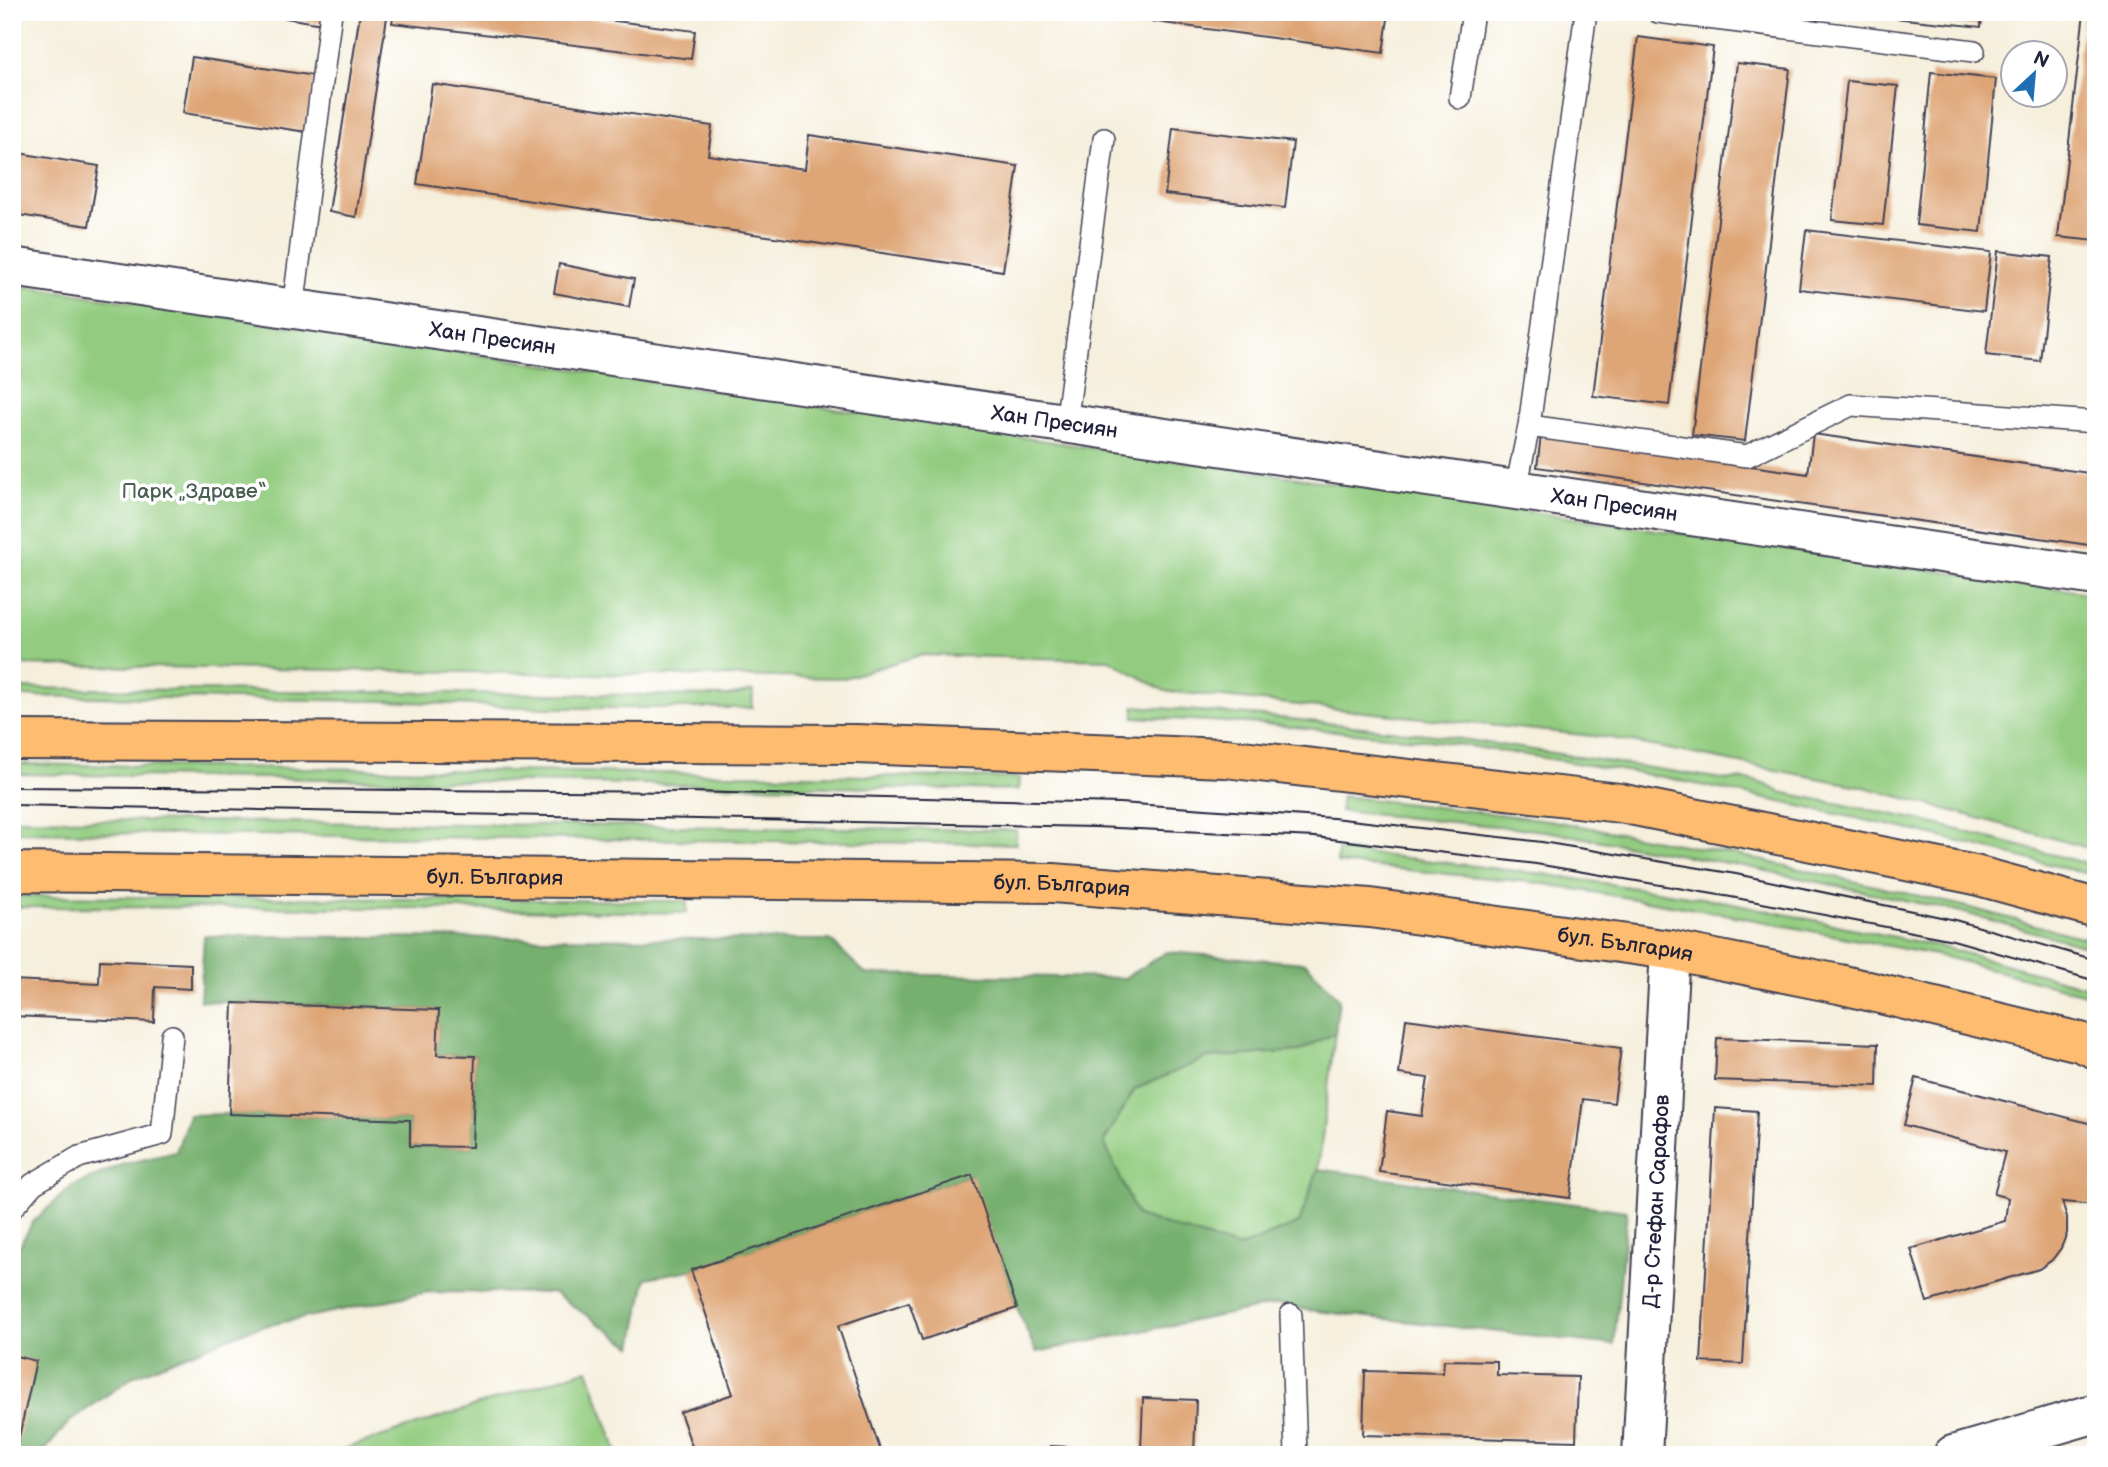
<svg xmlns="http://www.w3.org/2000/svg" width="2108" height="1467" font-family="'Balsamiq Sans',sans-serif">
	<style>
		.green { fill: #93cc80; stroke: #5a775e; stroke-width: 2 }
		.forest { fill: #76b06e; stroke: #4c6954; stroke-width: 2 }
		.building { fill: #dea576 }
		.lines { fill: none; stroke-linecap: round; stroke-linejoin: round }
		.service-casing { stroke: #424153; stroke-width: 24 }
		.minor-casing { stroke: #424153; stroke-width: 42 }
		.primary-casing { stroke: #424153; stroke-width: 42 }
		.service { stroke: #fff; stroke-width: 21 }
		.minor { stroke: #fff; stroke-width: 38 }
		.primary { stroke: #fdbc6f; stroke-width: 38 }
		.tram { stroke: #22223b; stroke-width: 2 }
		.labels { text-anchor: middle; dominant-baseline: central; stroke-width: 7; stroke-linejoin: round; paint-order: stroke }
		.street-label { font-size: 21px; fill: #22223b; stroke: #fff }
		.park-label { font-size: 21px; fill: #4a5e53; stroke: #fff }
	</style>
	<rect width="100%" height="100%" fill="#fff"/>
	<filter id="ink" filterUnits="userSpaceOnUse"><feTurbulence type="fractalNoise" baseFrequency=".0143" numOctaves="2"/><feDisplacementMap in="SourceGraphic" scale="14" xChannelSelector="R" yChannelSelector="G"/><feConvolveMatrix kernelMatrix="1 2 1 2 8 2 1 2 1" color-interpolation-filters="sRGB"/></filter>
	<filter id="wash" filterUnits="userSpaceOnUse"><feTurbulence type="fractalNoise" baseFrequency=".00686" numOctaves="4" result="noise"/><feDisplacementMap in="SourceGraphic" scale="28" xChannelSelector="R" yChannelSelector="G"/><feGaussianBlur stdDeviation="1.57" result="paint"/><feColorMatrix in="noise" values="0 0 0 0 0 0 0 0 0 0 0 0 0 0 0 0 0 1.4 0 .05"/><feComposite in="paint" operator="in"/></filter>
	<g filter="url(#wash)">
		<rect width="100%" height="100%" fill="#f5efdc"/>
		<!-- green -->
		<path class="green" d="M 12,284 L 1073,445 L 2096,594 L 2096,850 L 1864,787 L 1611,738 L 1165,691 L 1109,660 L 920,655 L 844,678 L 12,665 Z
			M 12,688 L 728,696 L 753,691 L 752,708 L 547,708 L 386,701 L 12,696 Z
			M 1134,706 L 1263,716 L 1435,735 L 1729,780 C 1749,778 1763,782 1780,792 L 1920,820 L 2096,866 L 2096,876 L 1916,831 L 1663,777 L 1437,741 L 1263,724 L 1134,717 Z
			M 12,764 L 1019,778 L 1018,790 L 12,774 Z
			M 1342,796 L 1548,820 L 1738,855 L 1959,905 L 2096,941 L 2096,949 L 1957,911 L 1738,865 L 1545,831 L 1340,811 Z
			M 12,819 L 1016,830 L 1016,844 L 12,832 Z
			M 1338,850 L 1543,874 L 1728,902 L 1946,948 L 2096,989 L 2096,997 L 1945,957 L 1724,914 L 1539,883 L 1337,863 Z
			M 12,896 L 687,901 L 687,913 L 393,908 L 12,907 Z
			M 1335,1033 L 1318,1169 L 1299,1223 L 1238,1248 L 1137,1216 L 1104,1142 L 1135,1089 L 1206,1058 L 1299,1051 Z
			M 588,1369 L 618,1455 L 325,1455 Z"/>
		<!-- forest -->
		<path class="forest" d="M 204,936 L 830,940 L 866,974 L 1124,978 L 1167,952 L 1306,963 L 1339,999 L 1335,1033 L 1299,1051 L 1206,1058 L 1135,1089 L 1104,1142 L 1137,1216 L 1239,1248 L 1299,1223 L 1318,1169 L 1627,1211 L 1614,1345 L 1307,1310 L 1279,1304 L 1036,1352 L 1017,1308 L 971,1175 L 691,1270 L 646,1278 L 633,1347 L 554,1293 L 428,1292 L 250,1329 L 134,1376 L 69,1422 L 41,1455 L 15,1455 L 12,1259 L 33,1222 L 72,1186 L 124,1164 L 176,1152 L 189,1115 L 229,1114 L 410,1120 L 410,1146 L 472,1147 L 475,1056 L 437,1055 L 438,1010 L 200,1001 Z"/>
		<g id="blocks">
			<!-- building -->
			<path class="building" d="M 250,12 L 324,12 L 322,24 Z
				M 394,12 L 544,12 L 695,31 L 691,59 L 392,23 Z
				M 1120,12 L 1389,12 L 1383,53 L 1119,17 Z
				M 1856,12 L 1982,12 L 1981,27 L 1856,14 Z
				M 2084,12 L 2096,12 L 2096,241 L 2058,237 Z
				M 360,13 L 387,17 L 356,217 L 329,212 Z
				M 1638,37 L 1713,47 L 1669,405 L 1593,396 Z
				M 192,57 L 315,76 L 307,132 L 183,113 Z
				M 1737,63 L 1790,69 L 1745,441 L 1692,435 Z
				M 1931,72 L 1996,79 L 1981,232 L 1916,225 Z
				M 1847,81 L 1898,86 L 1883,225 L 1832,220 Z
				M 432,84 L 712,126 L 708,155 L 805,169 L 809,135 L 1018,166 L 1003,271 L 417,184 Z
				M 1173,128 L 1293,142 L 1285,208 L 1165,194 Z
				M 12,152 L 99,166 L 89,226 L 12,214 Z
				M 1806,230 L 1991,252 L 1984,311 L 1799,289 Z
				M 1998,251 L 2052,257 L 2040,361 L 1986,355 Z
				M 559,264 L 634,279 L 629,307 L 554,293 Z
				M 1813,434 L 2096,474 L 2096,546 L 1537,467 L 1541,436 L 1808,474 Z
				M 100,960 L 191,964 L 191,989 L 155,987 L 154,1022 L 12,1016 L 12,980 L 99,984 Z
				M 233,1003 L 439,1010 L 437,1055 L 475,1056 L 472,1147 L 410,1146 L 410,1120 L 229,1114 Z
				M 1406,1019 L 1621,1048 L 1614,1103 L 1583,1099 L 1570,1198 L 1379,1172 L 1387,1111 L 1422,1116 L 1428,1078 L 1399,1074 Z
				M 1717,1038 L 1878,1044 L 1877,1086 L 1715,1080 Z
				M 1916,1078 L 2096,1125 L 2096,1205 L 2062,1202 L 2067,1217 L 2067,1233 L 2061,1248 L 2052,1260 L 2039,1269 L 1927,1302 L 1911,1249 L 2005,1221 L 2008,1198 L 1994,1194 L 2005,1152 L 1904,1125 Z
				M 1715,1108 L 1757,1111 L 1743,1364 L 1701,1362 Z
				M 972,1175 L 1017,1308 L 922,1340 L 909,1302 L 838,1326 L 882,1455 L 695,1455 L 680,1412 L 733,1394 L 691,1270 Z
				M 12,1355 L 36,1361 L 15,1455 L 12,1455 Z
				M 1444,1360 L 1497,1361 L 1497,1375 L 1578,1377 L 1576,1441 L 1363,1435 L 1365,1371 L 1443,1373 Z
				M 1143,1398 L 1196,1400 L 1194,1455 L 1051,1455 L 1051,1446 L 1141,1450 Z"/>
		</g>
	</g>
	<g filter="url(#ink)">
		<use href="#blocks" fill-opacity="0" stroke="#424153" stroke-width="2"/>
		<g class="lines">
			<!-- service casing -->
			<g class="service-casing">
				<path id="service" d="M 1658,12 L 1974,51
					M 1460,98 L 1473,12
					M 293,309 L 331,12
					M 1066,424 L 1104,139
					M 1529,426 L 1747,456 L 1851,405 L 2096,422
					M 1516,489 L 1529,426 L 1586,12
					M 12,1208 L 33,1184 L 79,1157 L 162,1134 L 172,1036
					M 1291,1315 L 1296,1455"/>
			</g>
			<!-- minor casing -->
			<g class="minor-casing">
				<g id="minor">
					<path id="s1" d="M 12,267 L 2096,576"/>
					<path id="s2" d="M 1642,1455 L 1670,950"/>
					<path d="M 1953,1455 L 2096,1413"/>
				</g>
			</g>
			<!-- primary casing -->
			<g class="primary-casing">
				<g id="primary">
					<path d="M 12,740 L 856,744 L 1225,758 L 1620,803 L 1975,875 L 2096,908"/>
					<path id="s3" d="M 12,872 L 1053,883 L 1370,908 L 1670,950 L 1839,984 L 2080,1042 L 2096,1049"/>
				</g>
			</g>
			<!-- service -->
			<use href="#service" class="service"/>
			<!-- minor -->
			<use href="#minor" class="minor"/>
			<!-- primary -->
			<use href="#primary" class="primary"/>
			<!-- tram -->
			<path class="tram" d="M 12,787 L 689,792 L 1120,803 L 1333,818 L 1542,842 L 1736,874 L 1955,920 L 2096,960
				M 12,805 L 1095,827 L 1315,837 L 1536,864 L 1731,897 L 1953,940 L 2096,981"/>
		</g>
	</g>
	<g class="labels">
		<!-- street labels -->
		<g class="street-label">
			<text stroke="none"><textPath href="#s1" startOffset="486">Хан Пресиян</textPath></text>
			<text stroke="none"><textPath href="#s1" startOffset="1054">Хан Пресиян</textPath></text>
			<text stroke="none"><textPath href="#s1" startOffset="1620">Хан Пресиян</textPath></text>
			<text stroke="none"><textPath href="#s3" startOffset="483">бул. България</textPath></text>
			<text stroke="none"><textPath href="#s3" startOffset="1050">бул. България</textPath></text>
			<text stroke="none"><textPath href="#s3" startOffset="1617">бул. България</textPath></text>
			<text stroke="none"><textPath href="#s2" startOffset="254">Д-р Стефан Сарафов</textPath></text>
		</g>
		<!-- park labels -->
		<g class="park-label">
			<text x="194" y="491">Парк „Здраве“</text>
		</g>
	</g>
	<!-- margin -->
	<rect width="2108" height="1467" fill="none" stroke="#fff" stroke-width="42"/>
	<!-- north arrow -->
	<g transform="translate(2034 74) rotate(26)"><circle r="33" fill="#ffffff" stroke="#a7a7b1" stroke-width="2"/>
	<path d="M0-5L12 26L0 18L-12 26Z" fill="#1f6fb2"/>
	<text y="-10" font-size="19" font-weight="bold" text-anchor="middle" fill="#22223b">N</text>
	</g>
</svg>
